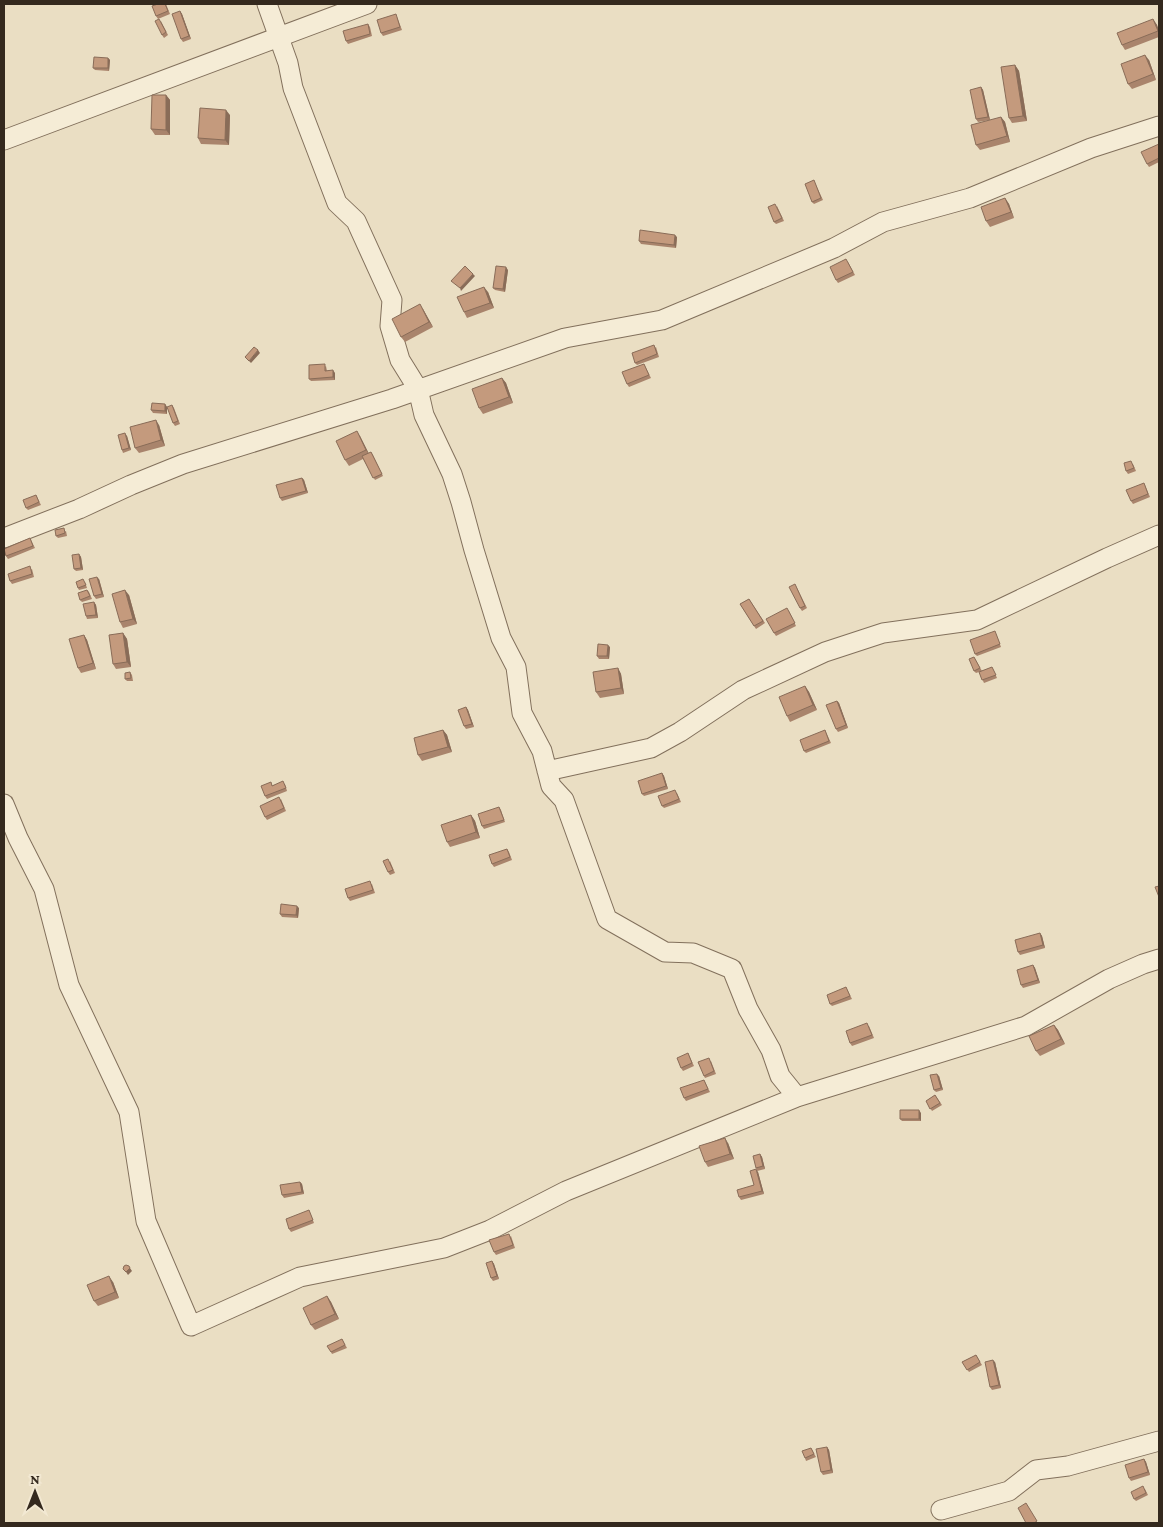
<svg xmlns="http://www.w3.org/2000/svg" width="1163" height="1527" font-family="'Crimson Pro',serif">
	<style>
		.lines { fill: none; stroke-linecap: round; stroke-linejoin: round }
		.minor-casing { stroke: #82705c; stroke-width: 21 }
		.minor { stroke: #f5ecd6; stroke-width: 19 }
		.wall { fill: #a9846c }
		.shaded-wall { fill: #896c58 }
		.building { fill: #c49a7d; stroke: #896c58 }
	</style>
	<rect width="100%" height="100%" fill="#eadec3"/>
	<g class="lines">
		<!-- minor casing -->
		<g class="minor-casing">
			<path id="minor" d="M 267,4 L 288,63 L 293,88 L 337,203 L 356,221 L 392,300 L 390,326 L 400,360 L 418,389 L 424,415 L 452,474 L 461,502 L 474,550 L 501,638 L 516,667 L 522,713 L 542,751 L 551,786 L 564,800 L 607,919 L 665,952 L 693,953 L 732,969 L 748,1009 L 771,1050 L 780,1076 L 797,1097
				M 4,140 L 367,4
				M 4,538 L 79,509 L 131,485 L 183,464 L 392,399 L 565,338 L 662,320 L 834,248 L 883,222 L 970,198 L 1091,148 L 1159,126
				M 547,771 L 651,748 L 680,732 L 743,690 L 825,652 L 883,633 L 977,620 L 1107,558 L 1159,535
				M 4,804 L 18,838 L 44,889 L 69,985 L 129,1112 L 146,1221 L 191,1326 L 300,1277 L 444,1248 L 490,1230 L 566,1191 L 797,1097 L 1026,1026 L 1109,979 L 1143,964 L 1159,959
				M 941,1510 L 1009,1491 L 1036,1470 L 1068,1466 L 1159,1441"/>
		</g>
		<!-- minor -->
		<use href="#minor" class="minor"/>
	</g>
	<!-- wall -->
	<path class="wall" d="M 158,4 L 166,4 L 170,14 L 158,19 L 156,16 Z
		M 180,11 L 182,14 L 191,39 L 183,42 L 181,39 Z
		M 397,17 L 402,30 L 383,36 L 381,33 Z
		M 1153,19 L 1157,25 L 1159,31 L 1159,37 L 1125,50 L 1122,45 Z
		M 161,21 L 168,35 L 164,38 L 162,35 Z
		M 368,24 L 370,27 L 372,36 L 348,44 L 346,41 Z
		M 108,58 L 110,60 L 109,71 L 95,70 L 93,68 Z
		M 1149,60 L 1156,80 L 1132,89 L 1128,84 Z
		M 1015,65 L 1019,71 L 1027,121 L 1012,123 L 1009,118 Z
		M 981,87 L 983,90 L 990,120 L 978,122 L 976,119 Z
		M 166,95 L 170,100 L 170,135 L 155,135 L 151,129 Z
		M 230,115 L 229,145 L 201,144 L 198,138 Z
		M 1001,117 L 1005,122 L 1010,142 L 980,150 L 976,145 Z
		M 1159,144 L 1159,162 L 1149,167 L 1147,164 Z
		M 815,183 L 823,200 L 814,204 L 812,202 Z
		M 1005,198 L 1009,204 L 1014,218 L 990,227 L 986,221 Z
		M 777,206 L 784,221 L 776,224 L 774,222 Z
		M 677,237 L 676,248 L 641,244 L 639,241 Z
		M 848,262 L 855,275 L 838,283 L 836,280 Z
		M 508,270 L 505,292 L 495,290 L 493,288 Z
		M 488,292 L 494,308 L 467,318 L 464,312 Z
		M 423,309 L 433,327 L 405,342 L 401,337 Z
		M 656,347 L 659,357 L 637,365 L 635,363 Z
		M 644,364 L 651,378 L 629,387 L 627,384 Z
		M 326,366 L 327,371 L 335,373 L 335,380 L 311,381 L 309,379 Z
		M 502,378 L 506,383 L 513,403 L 483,414 L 479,408 Z
		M 165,404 L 167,407 L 167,414 L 153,413 L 151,410 Z
		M 172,405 L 174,408 L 180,424 L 175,426 L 173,423 Z
		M 159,425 L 165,446 L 139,453 L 135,448 Z
		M 127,436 L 131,450 L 123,453 L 122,450 Z
		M 360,436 L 369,454 L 371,452 L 373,455 L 383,476 L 375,480 L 363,459 L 349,466 L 345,460 Z
		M 1133,464 L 1136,471 L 1128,474 L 1126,471 Z
		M 302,478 L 304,480 L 308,493 L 282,501 L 280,498 Z
		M 1145,485 L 1150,497 L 1133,504 L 1131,501 Z
		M 36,495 L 41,505 L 28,510 L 26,508 Z
		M 66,531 L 67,536 L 58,538 L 56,536 Z
		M 30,538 L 35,548 L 8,559 L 6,556 Z
		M 79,554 L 81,557 L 83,570 L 76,571 L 74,569 Z
		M 32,569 L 34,577 L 12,584 L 10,581 Z
		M 99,579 L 104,597 L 96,599 L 94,596 Z
		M 85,582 L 87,588 L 79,590 L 78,588 Z
		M 795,584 L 807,608 L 802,611 L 800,608 Z
		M 87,590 L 89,592 L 92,599 L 82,602 L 80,600 Z
		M 129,595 L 137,624 L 123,628 L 120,622 Z
		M 749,599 L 765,623 L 756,629 L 740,604 Z
		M 94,602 L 96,605 L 98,618 L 87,619 L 86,616 Z
		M 789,611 L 796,626 L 776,636 L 774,633 Z
		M 123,633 L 127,639 L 131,667 L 116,669 L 113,664 Z
		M 996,634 L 1001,647 L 977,656 L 975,654 Z
		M 84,635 L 87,640 L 96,669 L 81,673 L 78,668 Z
		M 610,647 L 609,659 L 599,659 L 597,656 Z
		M 974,657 L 982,671 L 992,667 L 997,678 L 984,683 L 979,672 L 976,673 L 974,671 Z
		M 618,668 L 621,674 L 624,694 L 600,698 L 596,692 Z
		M 130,672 L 132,675 L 133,681 L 127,681 L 125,679 Z
		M 805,686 L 809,692 L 817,710 L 790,722 L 787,716 Z
		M 837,701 L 839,703 L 848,728 L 838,732 L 836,729 Z
		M 466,707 L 468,710 L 474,727 L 466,729 L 464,726 Z
		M 443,730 L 447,735 L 452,752 L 422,761 L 418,755 Z
		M 825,730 L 831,743 L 806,753 L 804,751 Z
		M 662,773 L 664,776 L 668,789 L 644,796 L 642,794 Z
		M 285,784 L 287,791 L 267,799 L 265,796 L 273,785 Z
		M 677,793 L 681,802 L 664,808 L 662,806 Z
		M 281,799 L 286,811 L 267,820 L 265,817 Z
		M 499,807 L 501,810 L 505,822 L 484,829 L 482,826 Z
		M 471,815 L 475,821 L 480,838 L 450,847 L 447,842 Z
		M 507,849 L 509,852 L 512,860 L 494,867 L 492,864 Z
		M 390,861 L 395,873 L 390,875 L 388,872 Z
		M 372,884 L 375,893 L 350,901 L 348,898 Z
		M 299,908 L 298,918 L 282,917 L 280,914 Z
		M 1040,933 L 1042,936 L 1045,948 L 1020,955 L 1018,952 Z
		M 1033,965 L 1035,968 L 1040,983 L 1023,988 L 1021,985 Z
		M 846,987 L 852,999 L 832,1006 L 830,1004 Z
		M 1054,1025 L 1058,1030 L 1065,1044 L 1040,1056 L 1036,1051 Z
		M 869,1026 L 874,1038 L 852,1046 L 850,1043 Z
		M 688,1053 L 694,1066 L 683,1071 L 681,1068 Z
		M 711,1061 L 716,1074 L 705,1078 L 704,1076 Z
		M 939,1076 L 943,1090 L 936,1092 L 934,1090 Z
		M 704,1080 L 710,1092 L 686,1101 L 684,1098 Z
		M 935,1095 L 942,1105 L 932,1111 L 926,1101 Z
		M 921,1113 L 921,1121 L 902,1121 L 900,1119 Z
		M 728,1143 L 734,1159 L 708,1167 L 705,1162 Z
		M 760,1154 L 762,1157 L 765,1169 L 757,1171 L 756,1168 Z
		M 758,1172 L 764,1194 L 741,1200 L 739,1197 L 754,1185 Z
		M 300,1182 L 302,1184 L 304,1194 L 284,1198 L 282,1195 Z
		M 309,1210 L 314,1223 L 291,1232 L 289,1229 Z
		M 511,1236 L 515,1248 L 496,1255 L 494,1252 Z
		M 492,1261 L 494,1264 L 499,1279 L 493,1281 L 491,1278 Z
		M 113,1282 L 119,1298 L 98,1306 L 94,1301 Z
		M 327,1296 L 331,1302 L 339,1319 L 315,1330 L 311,1325 Z
		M 342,1339 L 347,1348 L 332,1354 L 331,1352 Z
		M 976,1355 L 982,1365 L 969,1372 L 962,1362 Z
		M 995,1362 L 1001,1388 L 992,1390 L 990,1387 Z
		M 827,1447 L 829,1450 L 833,1473 L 823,1475 L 821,1472 Z
		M 811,1448 L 816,1457 L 806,1461 L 805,1458 Z
		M 1144,1459 L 1146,1462 L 1150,1475 L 1131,1481 L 1129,1478 Z
		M 1145,1489 L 1148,1495 L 1136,1501 L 1134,1499 Z"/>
	<!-- shaded-wall -->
	<path class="shaded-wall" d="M 180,11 L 182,14 L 191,39 L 189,36 Z
		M 1153,19 L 1157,25 L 1159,31 L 1159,33 Z
		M 1145,55 L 1149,60 L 1156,80 L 1153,74 Z
		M 108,58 L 110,60 L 109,71 L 108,68 Z
		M 1015,65 L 1019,71 L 1027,121 L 1023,116 Z
		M 981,87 L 983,90 L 990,120 L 988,117 Z
		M 166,95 L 170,100 L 170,135 L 166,130 Z
		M 226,110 L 230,115 L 229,145 L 225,140 Z
		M 1001,117 L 1005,122 L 1010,142 L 1007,136 Z
		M 1005,198 L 1009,204 L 1014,218 L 1011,212 Z
		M 675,235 L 677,237 L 676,248 L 674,245 Z
		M 506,267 L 508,270 L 505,292 L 503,289 Z
		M 473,274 L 475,276 L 461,291 L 460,288 Z
		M 484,287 L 488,292 L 494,308 L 490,303 Z
		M 420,304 L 423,309 L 433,327 L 429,322 Z
		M 258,350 L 260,353 L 251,363 L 249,361 Z
		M 333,370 L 335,373 L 335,380 L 333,377 Z
		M 502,378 L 506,383 L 513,403 L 509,397 Z
		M 165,404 L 167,407 L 167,414 L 165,411 Z
		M 156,420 L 159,425 L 165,446 L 161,440 Z
		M 357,431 L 360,436 L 370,456 L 366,450 Z
		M 125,433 L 127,436 L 131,450 L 129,448 Z
		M 302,478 L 304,480 L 308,493 L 306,491 Z
		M 79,554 L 81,557 L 83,570 L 81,568 Z
		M 97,577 L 99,579 L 104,597 L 102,594 Z
		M 125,590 L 129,595 L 137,624 L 133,619 Z
		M 94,602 L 96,605 L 98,618 L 96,615 Z
		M 123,633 L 127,639 L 131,667 L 127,662 Z
		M 84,635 L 87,640 L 96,669 L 93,663 Z
		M 608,645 L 610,647 L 609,659 L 607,656 Z
		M 618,668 L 621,674 L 624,694 L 621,688 Z
		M 805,686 L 809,692 L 817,710 L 813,705 Z
		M 837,701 L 839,703 L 848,728 L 846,725 Z
		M 466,707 L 468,710 L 474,727 L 472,724 Z
		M 443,730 L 447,735 L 452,752 L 448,747 Z
		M 662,773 L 664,776 L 668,789 L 666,786 Z
		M 471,815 L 475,821 L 480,838 L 476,832 Z
		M 297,906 L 299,908 L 298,918 L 296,915 Z
		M 1040,933 L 1042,936 L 1045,948 L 1043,945 Z
		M 1033,965 L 1035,968 L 1040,983 L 1038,980 Z
		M 1054,1025 L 1058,1030 L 1065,1044 L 1061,1039 Z
		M 937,1074 L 939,1076 L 943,1090 L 941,1088 Z
		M 919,1110 L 921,1113 L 921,1121 L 919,1119 Z
		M 725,1138 L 728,1143 L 734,1159 L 730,1154 Z
		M 760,1154 L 762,1157 L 765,1169 L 763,1166 Z
		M 756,1169 L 758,1172 L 764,1194 L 762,1191 Z
		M 300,1182 L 302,1184 L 304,1194 L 302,1192 Z
		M 492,1261 L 494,1264 L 499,1279 L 497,1276 Z
		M 130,1268 L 132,1271 L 128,1275 L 126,1272 Z
		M 109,1276 L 113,1282 L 119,1298 L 115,1292 Z
		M 327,1296 L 331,1302 L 339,1319 L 335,1314 Z
		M 993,1360 L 995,1362 L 1001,1388 L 999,1385 Z
		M 827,1447 L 829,1450 L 833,1473 L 831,1470 Z
		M 1144,1459 L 1146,1462 L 1150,1475 L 1148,1472 Z"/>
	<!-- building -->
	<path class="building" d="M 158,4 L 165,4 L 168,11 L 156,16 L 152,6 Z
		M 180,11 L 189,36 L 181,39 L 172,14 Z
		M 396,14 L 400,27 L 381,33 L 377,20 Z
		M 159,19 L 166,32 L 162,35 L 155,21 Z
		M 1153,19 L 1158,31 L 1122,45 L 1117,33 Z
		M 368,24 L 370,34 L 346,41 L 343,31 Z
		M 1145,55 L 1153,74 L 1128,84 L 1121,64 Z
		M 94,57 L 108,58 L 108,68 L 93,68 Z
		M 1015,65 L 1023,116 L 1009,118 L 1001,67 Z
		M 981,87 L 988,117 L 976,119 L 970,90 Z
		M 152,95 L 166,95 L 166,130 L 151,129 Z
		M 200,108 L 226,110 L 225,140 L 198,138 Z
		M 1001,117 L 1007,136 L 976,145 L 971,125 Z
		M 1159,144 L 1159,158 L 1147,164 L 1141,152 Z
		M 814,180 L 821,198 L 812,202 L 805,184 Z
		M 1005,198 L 1011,212 L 986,221 L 981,207 Z
		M 775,204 L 782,218 L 774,222 L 768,207 Z
		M 640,230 L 675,235 L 674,245 L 639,241 Z
		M 846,259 L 853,272 L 836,280 L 830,267 Z
		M 465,266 L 473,274 L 460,288 L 451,281 Z
		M 496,266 L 506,267 L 503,289 L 493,288 Z
		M 484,287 L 490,303 L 464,312 L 457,297 Z
		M 420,304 L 429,322 L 401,337 L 392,319 Z
		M 654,345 L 657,354 L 635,363 L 632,353 Z
		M 254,347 L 258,350 L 249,361 L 245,357 Z
		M 325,364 L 325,371 L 333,370 L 333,377 L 309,379 L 309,365 Z
		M 644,364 L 649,375 L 627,384 L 622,372 Z
		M 502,378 L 509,397 L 479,408 L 472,389 Z
		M 152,403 L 165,404 L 165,411 L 151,410 Z
		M 172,405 L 178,421 L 173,423 L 167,407 Z
		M 156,420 L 161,440 L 135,448 L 130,427 Z
		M 357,431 L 366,450 L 345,460 L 336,441 Z
		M 125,433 L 129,448 L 122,450 L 118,435 Z
		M 371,452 L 382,474 L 373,478 L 362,456 Z
		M 1131,461 L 1134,468 L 1126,471 L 1124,463 Z
		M 302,478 L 306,491 L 280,498 L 276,485 Z
		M 1144,483 L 1148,494 L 1131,501 L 1126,490 Z
		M 36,495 L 39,502 L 26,508 L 23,500 Z
		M 64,528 L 65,533 L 56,536 L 55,530 Z
		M 30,538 L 33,546 L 6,556 L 4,549 Z
		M 79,554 L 81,568 L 74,569 L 72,555 Z
		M 30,566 L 32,574 L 10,581 L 8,574 Z
		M 97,577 L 102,594 L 94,596 L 89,579 Z
		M 83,579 L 86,585 L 78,588 L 76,582 Z
		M 795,584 L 805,606 L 800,608 L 789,587 Z
		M 87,590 L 90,596 L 80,600 L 78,593 Z
		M 125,590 L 133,619 L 120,622 L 112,594 Z
		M 749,599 L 763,621 L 754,626 L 740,604 Z
		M 94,602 L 96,615 L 86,616 L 83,604 Z
		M 787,608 L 795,623 L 774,633 L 766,619 Z
		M 995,631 L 1000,644 L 975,654 L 970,640 Z
		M 123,633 L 127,662 L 113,664 L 109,635 Z
		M 84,635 L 93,663 L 78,668 L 69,639 Z
		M 598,644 L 608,645 L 607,656 L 597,656 Z
		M 974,657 L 980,668 L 974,671 L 969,659 Z
		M 992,667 L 996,675 L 982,680 L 979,672 Z
		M 618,668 L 621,688 L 596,692 L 593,672 Z
		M 130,672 L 131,678 L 125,679 L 125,673 Z
		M 805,686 L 813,705 L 787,716 L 779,697 Z
		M 837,701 L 846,725 L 836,729 L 826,705 Z
		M 466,707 L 472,724 L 464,726 L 458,710 Z
		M 443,730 L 448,747 L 418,755 L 414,738 Z
		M 825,730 L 829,741 L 804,751 L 800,740 Z
		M 662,773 L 666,786 L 642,794 L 638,781 Z
		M 283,781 L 286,788 L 265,796 L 261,786 L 271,782 L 272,786 Z
		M 675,790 L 679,799 L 662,806 L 658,796 Z
		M 279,797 L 284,808 L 265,817 L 260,806 Z
		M 499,807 L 504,820 L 482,826 L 478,814 Z
		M 471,815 L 476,832 L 447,842 L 441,825 Z
		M 507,849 L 510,857 L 492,864 L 489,855 Z
		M 388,859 L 393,870 L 388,872 L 383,861 Z
		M 370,881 L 373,890 L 348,898 L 345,889 Z
		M 1159,886 L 1159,897 L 1155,887 Z
		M 281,904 L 297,906 L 296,915 L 280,914 Z
		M 1040,933 L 1043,945 L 1018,952 L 1015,940 Z
		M 1033,965 L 1038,980 L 1021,985 L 1017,970 Z
		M 846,987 L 850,996 L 830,1004 L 827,995 Z
		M 867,1023 L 872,1035 L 850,1043 L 846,1031 Z
		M 1054,1025 L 1061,1039 L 1036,1051 L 1029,1036 Z
		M 688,1053 L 692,1063 L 681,1068 L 677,1058 Z
		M 709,1058 L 714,1071 L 704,1076 L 698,1062 Z
		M 937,1074 L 941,1088 L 934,1090 L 930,1075 Z
		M 704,1080 L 708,1089 L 684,1098 L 680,1088 Z
		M 935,1095 L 940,1103 L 930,1109 L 926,1101 Z
		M 900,1110 L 919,1110 L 919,1119 L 900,1119 Z
		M 725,1138 L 730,1154 L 705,1162 L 699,1146 Z
		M 760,1154 L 763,1166 L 756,1168 L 753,1156 Z
		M 756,1169 L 762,1191 L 739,1197 L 737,1190 L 754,1185 L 750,1171 Z
		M 300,1182 L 302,1192 L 282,1195 L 280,1185 Z
		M 309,1210 L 313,1220 L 289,1229 L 286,1219 Z
		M 509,1234 L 513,1245 L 494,1252 L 489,1240 Z
		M 492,1261 L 497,1276 L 491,1278 L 486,1263 Z
		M 126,1265 L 129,1266 L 130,1268 L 126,1272 L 123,1269 L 124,1266 Z
		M 109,1276 L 115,1292 L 94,1301 L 87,1285 Z
		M 327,1296 L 335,1314 L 311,1325 L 303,1308 Z
		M 342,1339 L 345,1345 L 331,1352 L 327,1346 Z
		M 976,1355 L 980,1362 L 967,1370 L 962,1362 Z
		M 993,1360 L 999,1385 L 990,1387 L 985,1362 Z
		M 827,1447 L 831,1470 L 821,1472 L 816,1449 Z
		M 811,1448 L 814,1454 L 805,1458 L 802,1451 Z
		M 1144,1459 L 1148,1472 L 1129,1478 L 1125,1465 Z
		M 1143,1486 L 1146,1493 L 1134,1499 L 1131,1492 Z
		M 1026,1503 L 1037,1521 L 1034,1523 L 1026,1523 L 1018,1508 Z"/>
	<!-- border -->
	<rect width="1163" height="1527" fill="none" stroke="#34291e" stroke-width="10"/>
	<!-- north arrow -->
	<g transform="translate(35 1492)" stroke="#f2e8d2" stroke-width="4" paint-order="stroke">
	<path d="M0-4L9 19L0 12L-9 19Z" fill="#34291e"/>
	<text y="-8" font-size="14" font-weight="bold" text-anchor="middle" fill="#34291e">N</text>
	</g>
</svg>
